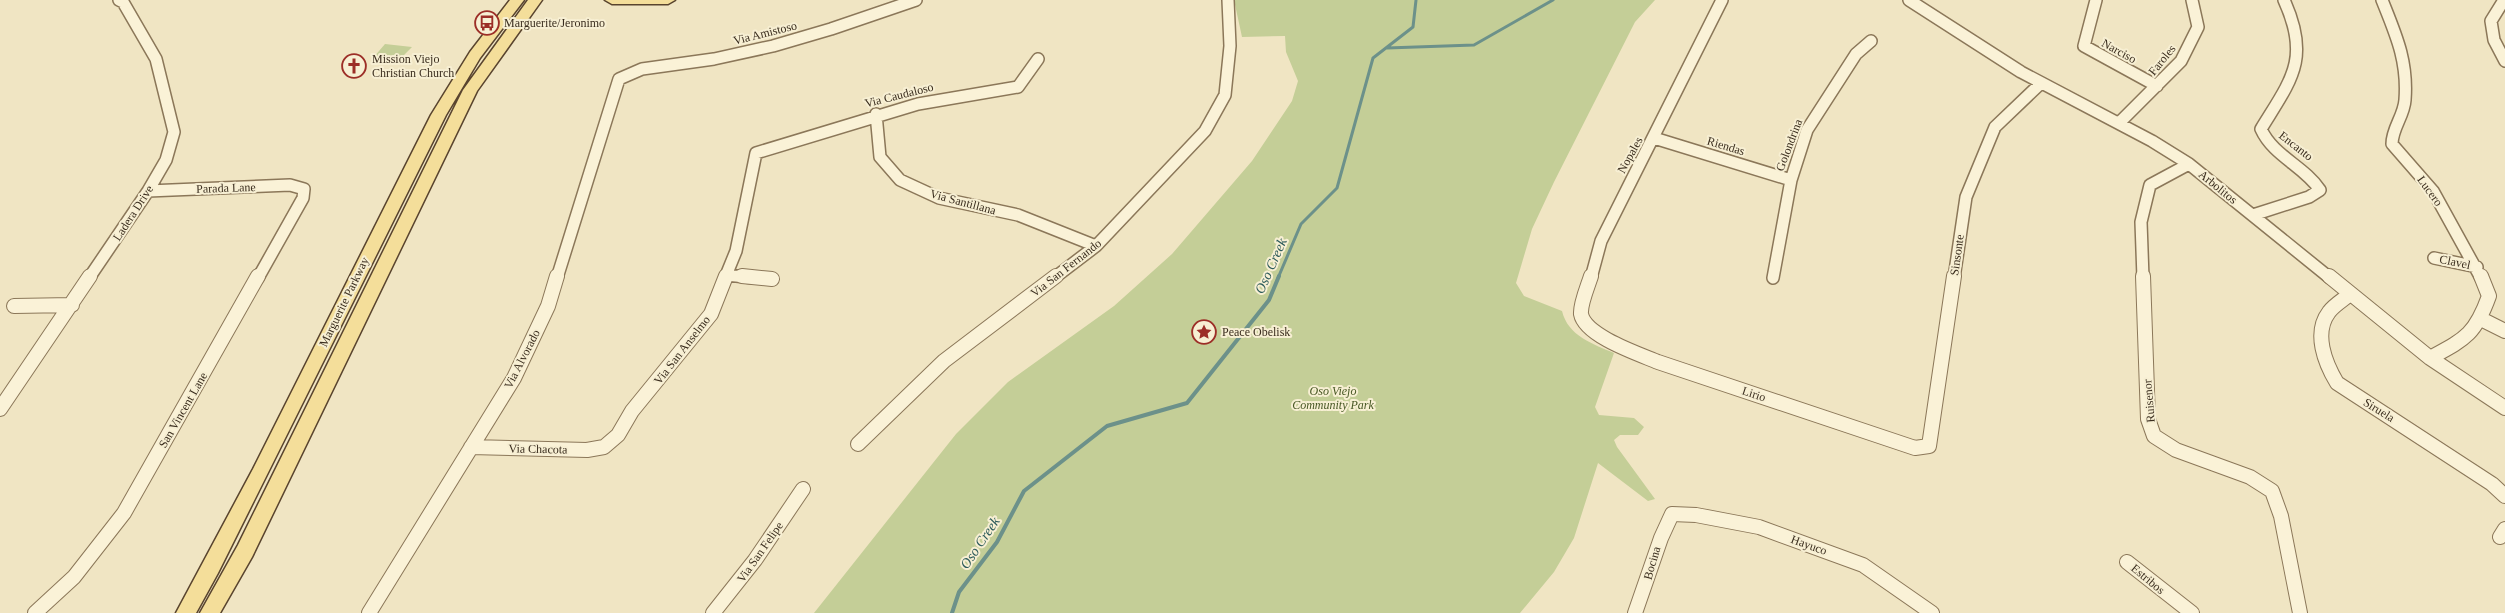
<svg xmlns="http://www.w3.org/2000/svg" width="2505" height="613" font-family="Georgia,serif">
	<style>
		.green { fill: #c4ce97 }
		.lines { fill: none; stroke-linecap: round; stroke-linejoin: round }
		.stream-far1 { stroke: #6c918a; stroke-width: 3 }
		.stream { stroke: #6c918a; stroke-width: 4 }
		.minor-far1-casing { stroke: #8b7759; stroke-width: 14 }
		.minor-casing { stroke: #8b7759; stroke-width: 16 }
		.major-casing { stroke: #59442e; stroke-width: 3 }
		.minor-far1 { stroke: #faf2d7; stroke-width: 11 }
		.minor { stroke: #faf2d7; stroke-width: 14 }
		.major { fill: #f4de9a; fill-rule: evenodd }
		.labels { text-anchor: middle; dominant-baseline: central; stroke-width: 4; stroke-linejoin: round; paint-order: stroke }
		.poi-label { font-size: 12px; fill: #3a2d1e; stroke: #f7efd3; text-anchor: start }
		.street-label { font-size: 12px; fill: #3a2d1e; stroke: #f7efd3 }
		.park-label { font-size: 12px; font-style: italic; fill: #475724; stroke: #f7efd3 }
		.water-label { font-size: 14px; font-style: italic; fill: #2d5b5b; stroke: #f7efd3 }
	</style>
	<rect width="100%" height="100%" fill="#f0e5c3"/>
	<!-- green -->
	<path class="green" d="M 1234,0 L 1655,0 L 1635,22 L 1554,182 L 1532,229 L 1516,283 L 1524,296 L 1562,311 C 1568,336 1593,344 1614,353 L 1595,407 L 1599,415 L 1634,418 L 1644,427 L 1638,435 L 1620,435 L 1614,440 L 1617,447 L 1655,499 L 1648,501 L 1598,463 L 1574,538 L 1554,572 L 1520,613 L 814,613 L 956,434 L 1008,382 L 1114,306 L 1172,254 L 1252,161 L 1292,101 L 1298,81 L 1286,52 L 1285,36 L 1242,37 Z
		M 385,44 L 412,47 L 400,59 L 373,58 Z"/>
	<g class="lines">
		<!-- stream-far1 -->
		<path class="stream-far1" d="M 1387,48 L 1474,45 L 1553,0
			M 1278,278 L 1301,224 L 1337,188 L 1373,58 L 1413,27 L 1416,0"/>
		<!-- stream -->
		<path class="stream" d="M 952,613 L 959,592 L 997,542 L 1024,491 L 1107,426 L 1187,403 L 1269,300 L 1279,276"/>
		<!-- minor-far1 casing -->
		<g class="minor-far1-casing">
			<path id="minor-far1" d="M 1909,0 L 2021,72 L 2152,141 L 2189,164 L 2330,278
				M 2096,0 L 2084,46 L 2157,86
				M 2382,0 C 2396,35 2408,61 2405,100 C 2404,116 2392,128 2392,144 L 2433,191 L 2481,278
				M 2504,0 L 2491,21 L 2494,40 L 2505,61
				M 876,114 L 880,157 L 900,180 L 939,198 L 1018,215 L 1096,246
				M 2119,123 L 2181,61 L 2198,27 L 2192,0
				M 1654,138 L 1791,180
				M 148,191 L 290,185 L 304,189 L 303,198 L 258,278
				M 2253,215 L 2309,197 L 2320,190 C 2304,166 2273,156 2261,129 C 2291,80 2311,59 2284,0
				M 2434,258 L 2477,267
				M 726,275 L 756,278
				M 89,278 L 148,191 L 166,160 L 174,132 L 156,59 L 123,2 L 119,0
				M 557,278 L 619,79 L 642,69 L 714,59 L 773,46 L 831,29 L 916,0
				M 725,278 L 736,251 L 756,153 L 918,104 L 1018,87 L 1038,59
				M 1054,278 L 1096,246 L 1205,131 L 1225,95 L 1230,46 L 1228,0
				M 1591,278 L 1601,241 L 1722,0
				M 1773,278 L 1791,180 L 1807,130 L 1856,54 L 1871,41
				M 1954,278 L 1966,197 L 1995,127 L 2040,84
				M 2143,278 L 2141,222 L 2150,185 L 2189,164"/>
		</g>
		<!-- minor casing -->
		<g class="minor-casing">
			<path id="minor" d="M 742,276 L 772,279
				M 1591,276 C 1588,286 1580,304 1581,314 C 1585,336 1639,354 1658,362 L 1915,448 L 1929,446 L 1954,276
				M 2143,276 L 2148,419 L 2154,436 L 2176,450 L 2250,477 L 2272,491 L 2281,516 L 2300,613
				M 2329,276 L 2430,358 L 2505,408
				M 2350,294 C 2343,300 2334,305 2329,312 C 2313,333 2325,363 2337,383 L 2492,484 L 2505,496
				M 14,306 L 72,305
				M 2481,319 L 2505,331
				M 2430,358 C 2465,339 2475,335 2489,296 L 2481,276
				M 0,409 L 90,276
				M 858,444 L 944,361 L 1056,276
				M 471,447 L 587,450 L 604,447 L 618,435 L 632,411 L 711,314 L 726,276
				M 2500,537 L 2505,529
				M 2127,562 L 2192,613
				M 35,613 L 74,577 L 124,513 L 258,276
				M 369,613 L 514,378 L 548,306 L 557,276
				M 713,613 L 755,560 L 803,489
				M 1635,613 L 1661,538 L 1672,514 L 1696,515 L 1759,527 L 1863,565 L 1932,613"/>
		</g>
		<!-- major casing -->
		<g class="major-casing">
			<path id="major" d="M 510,0 L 524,0 L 480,58 L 446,115 L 218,573 L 196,613 L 176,613 L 253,469 L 431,115 L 470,52 Z
				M 528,0 L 542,0 L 477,91 L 252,557 L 220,613 L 200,613 L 238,545 L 463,90 Z
				M 605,0 L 675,0 L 668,4 L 612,4 Z"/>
		</g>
		<!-- minor-far1 -->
		<use href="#minor-far1" class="minor-far1"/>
		<!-- minor -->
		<use href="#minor" class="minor"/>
		<!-- major -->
		<use href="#major" class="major"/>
	</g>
	<!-- icons -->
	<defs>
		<g id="bus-ring" transform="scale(1.25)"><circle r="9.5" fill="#f7efd3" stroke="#9c2e27" stroke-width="1.5"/><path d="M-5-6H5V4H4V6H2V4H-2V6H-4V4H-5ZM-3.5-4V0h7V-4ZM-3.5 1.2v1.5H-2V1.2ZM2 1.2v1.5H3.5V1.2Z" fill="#9c2e27"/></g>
		<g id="church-ring" transform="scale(1.25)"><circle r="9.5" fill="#f7efd3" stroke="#9c2e27" stroke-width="1.5"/><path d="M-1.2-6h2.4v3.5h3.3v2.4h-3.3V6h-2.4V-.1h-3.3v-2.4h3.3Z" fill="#9c2e27"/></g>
		<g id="sight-ring" transform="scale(1.25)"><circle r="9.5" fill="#f7efd3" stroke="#9c2e27" stroke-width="1.5"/><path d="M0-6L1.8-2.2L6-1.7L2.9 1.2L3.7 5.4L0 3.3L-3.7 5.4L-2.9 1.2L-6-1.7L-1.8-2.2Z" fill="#9c2e27"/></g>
	</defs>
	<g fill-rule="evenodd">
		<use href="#bus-ring" x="487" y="23"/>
		<use href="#church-ring" x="354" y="66"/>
		<use href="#sight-ring" x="1204" y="332"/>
	</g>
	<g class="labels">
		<!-- poi labels -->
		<g class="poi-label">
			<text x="504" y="23">Marguerite/Jeronimo</text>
			<text x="372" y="59">Mission Viejo<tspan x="372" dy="14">Christian Church</tspan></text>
			<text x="1222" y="332">Peace Obelisk</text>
		</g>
		<!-- street labels -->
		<g class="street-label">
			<text transform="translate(765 33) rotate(-14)">Via Amistoso</text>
			<text transform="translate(2119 51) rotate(29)">Narciso</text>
			<text transform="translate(2162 60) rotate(-51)">Faroles</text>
			<text transform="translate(899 95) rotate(-14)">Via Caudaloso</text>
			<text transform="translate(1789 145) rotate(-69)">Golondrina</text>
			<text transform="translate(1726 146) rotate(17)">Riendas</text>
			<text transform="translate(2296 146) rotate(38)">Encanto</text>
			<text transform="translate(1630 155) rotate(-61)">Nopales</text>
			<text transform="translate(2218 187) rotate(39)">Arbolitos</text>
			<text transform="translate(226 188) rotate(-2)">Parada Lane</text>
			<text transform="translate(2430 191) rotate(54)">Lucero</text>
			<text transform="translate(963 202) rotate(15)">Via Santillana</text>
			<text transform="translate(133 213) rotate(-57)">Ladera Drive</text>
			<text transform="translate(1957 255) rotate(-82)">Sinsonte</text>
			<text transform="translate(2455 262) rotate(12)">Clavel</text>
			<text transform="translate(1066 268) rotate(-38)">Via San Fernando</text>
			<text transform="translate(344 302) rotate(-64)">Marguerite Parkway</text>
			<text transform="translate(682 350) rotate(-52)">Via San Anselmo</text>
			<text transform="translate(522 359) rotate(-63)">Via Alvorado</text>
			<text transform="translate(1754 394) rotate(18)">Lirio</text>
			<text transform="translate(2149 401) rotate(-95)">Ruisenor</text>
			<text transform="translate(183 410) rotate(-60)">San Vincent Lane</text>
			<text transform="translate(2379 410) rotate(32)">Siruela</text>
			<text transform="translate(538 449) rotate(1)">Via Chacota</text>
			<text transform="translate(1809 545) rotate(20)">Hayuco</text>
			<text transform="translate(760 552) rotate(-55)">Via San Felipe</text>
			<text transform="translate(1652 563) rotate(-74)">Bocina</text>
			<text transform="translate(2148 579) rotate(40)">Estribos</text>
		</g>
		<!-- park labels -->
		<g class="park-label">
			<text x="1333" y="391">Oso Viejo<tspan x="1333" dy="14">Community Park</tspan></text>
		</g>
		<!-- water labels -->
		<g class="water-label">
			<text transform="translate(1271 266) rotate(-66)">Oso Creek</text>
			<text transform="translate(980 543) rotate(-56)">Oso Creek</text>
		</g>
	</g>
</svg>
